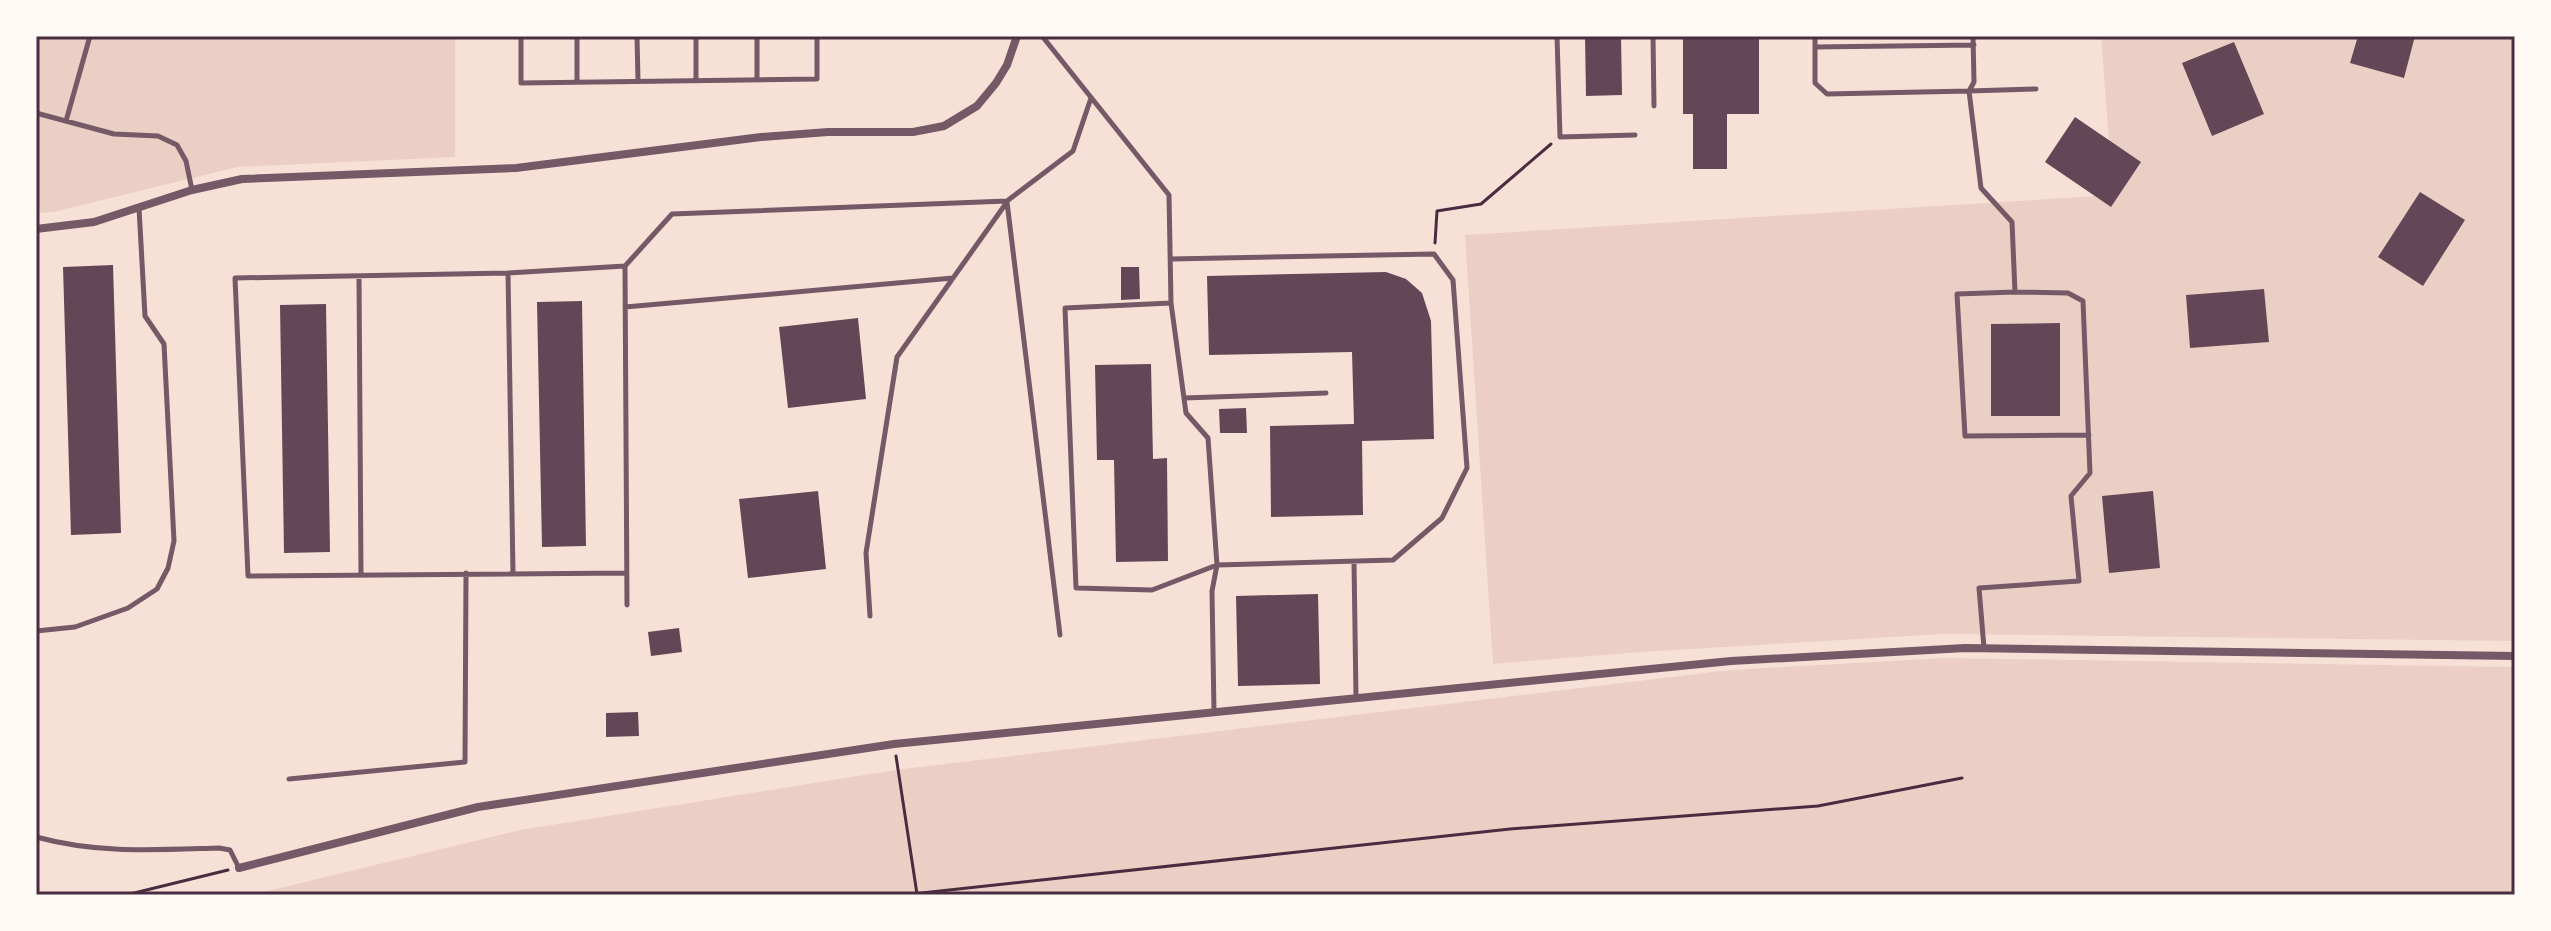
<svg xmlns="http://www.w3.org/2000/svg" width="2551" height="931" font-family="'Fira Sans Condensed',sans-serif">
	<style>
		.green { fill: #ebcfc5 }
		.building { fill: #644757 }
		.lines { fill: none; stroke-linecap: round; stroke-linejoin: round }
		.path { stroke: #4a2c40; stroke-width: 3 }
		.service { stroke: #755966; stroke-width: 5 }
		.minor { stroke: #755966; stroke-width: 8 }
		.neatline { fill: none; stroke: #4a2c40; stroke-width: 3 }
	</style>
	<rect width="100%" height="100%" fill="#f7e1d7"/>
	<!-- green -->
	<path class="green" d="M 36,36 L 455,36 L 455,157 L 237,167 L 54,212 L 36,213 Z
		M 2101,36 L 2515,36 L 2515,641 L 1943,634 L 1641,652 L 1493,664 L 1465,235 L 2113,195 Z
		M 1945,658 L 2515,667 L 2515,895 L 251,895 L 520,830 L 895,770 L 1730,670 Z"/>
	<!-- building -->
	<path class="building" d="M 1585,36 L 1621,36 L 1622,95 L 1586,96 Z
		M 1683,36 L 1759,36 L 1759,114 L 1727,114 L 1727,169 L 1693,169 L 1693,114 L 1683,114 Z
		M 2358,36 L 2415,36 L 2404,78 L 2350,63 Z
		M 2234,42 L 2264,114 L 2212,136 L 2182,63 Z
		M 2075,117 L 2141,162 L 2111,207 L 2045,162 Z
		M 2420,192 L 2465,220 L 2423,286 L 2378,257 Z
		M 113,265 L 121,533 L 71,535 L 63,267 Z
		M 1121,267 L 1139,267 L 1140,299 L 1121,300 Z
		M 1386,272 L 1406,279 L 1422,293 L 1431,321 L 1434,439 L 1362,441 L 1363,515 L 1271,517 L 1270,426 L 1354,424 L 1352,352 L 1209,355 L 1207,276 Z
		M 2264,289 L 2269,342 L 2190,348 L 2186,295 Z
		M 582,301 L 586,546 L 542,547 L 537,302 Z
		M 326,304 L 330,552 L 284,553 L 280,305 Z
		M 858,318 L 866,399 L 788,408 L 779,327 Z
		M 2060,323 L 2060,416 L 1991,416 L 1991,324 Z
		M 1151,364 L 1153,459 L 1167,458 L 1168,561 L 1116,562 L 1114,460 L 1097,460 L 1095,365 Z
		M 1246,408 L 1247,433 L 1220,433 L 1219,409 Z
		M 818,491 L 826,569 L 748,578 L 739,499 Z
		M 2153,491 L 2160,568 L 2109,573 L 2102,496 Z
		M 1318,594 L 1320,684 L 1238,686 L 1236,596 Z
		M 679,628 L 682,652 L 651,656 L 648,632 Z
		M 638,712 L 639,736 L 606,737 L 606,713 Z"/>
	<g class="lines">
		<!-- path -->
		<path class="path" d="M 1435,243 L 1437,211 L 1481,204 L 1551,144
			M 896,756 L 917,894
			M 126,895 L 228,870
			M 903,895 L 1510,829 L 1818,806 L 1962,778"/>
		<!-- service -->
		<path class="service" d="M 521,36 L 521,83 L 817,79 L 817,36
			M 577,36 L 577,82
			M 637,36 L 638,81
			M 696,36 L 696,81
			M 757,36 L 757,80
			M 1042,36 L 1169,195 L 1171,303 L 1186,413 L 1208,438 L 1217,565 L 1212,591 L 1214,712
			M 1557,36 L 1560,137 L 1635,135
			M 1653,36 L 1654,106
			M 1815,36 L 1815,83 L 1827,94 L 1969,91 L 1974,82 L 1973,36
			M 1815,47 L 1974,45
			M 36,113 L 114,134 L 158,136 L 177,145 L 186,161 L 192,190
			M 66,121 L 90,36
			M 1007,202 L 1060,635
			M 508,273 L 235,278 L 248,576 L 627,573
			M 359,276 L 361,575
			M 2015,292 L 1957,294 L 1965,436 L 2089,435
			M 1171,303 L 1065,308 L 1076,588 L 1152,590 L 1217,565 L 1393,560 L 1442,518 L 1467,468 L 1453,280 L 1434,254 L 1171,259
			M 625,307 L 953,278
			M 1184,398 L 1326,393
			M 1354,562 L 1356,697
			M 513,573 L 508,273 L 625,266
			M 627,605 L 625,266 L 672,214 L 1007,201 L 1073,151 L 1091,98
			M 870,616 L 866,553 L 897,357 L 1007,202
			M 36,631 L 75,627 L 128,608 L 157,589 L 168,568 L 174,541 L 164,344 L 145,316 L 139,208
			M 1984,648 L 1979,588 L 2079,581 L 2071,496 L 2090,473 L 2083,301 L 2068,293 L 2015,292 L 2012,222 L 1981,188 L 1969,91 L 2036,89
			M 289,779 L 465,762 L 466,573
			M 36,837 C 99,854 155,850 219,848 L 230,850 L 239,868"/>
		<!-- minor -->
		<path class="minor" d="M 36,229 L 94,222 L 192,190 L 242,179 L 516,168 L 761,137 L 828,132 L 913,132 L 944,126 L 977,106 L 996,83 L 1007,65 L 1017,36
			M 239,868 L 478,807 L 894,744 L 1731,661 L 1965,648 L 2515,656"/>
	</g>
	<!-- border -->
	<rect width="2551" height="931" fill="none" stroke="#fffaf5" stroke-width="76"/>
	<rect x="38" y="38" width="2475" height="855" class="neatline"/>
</svg>
